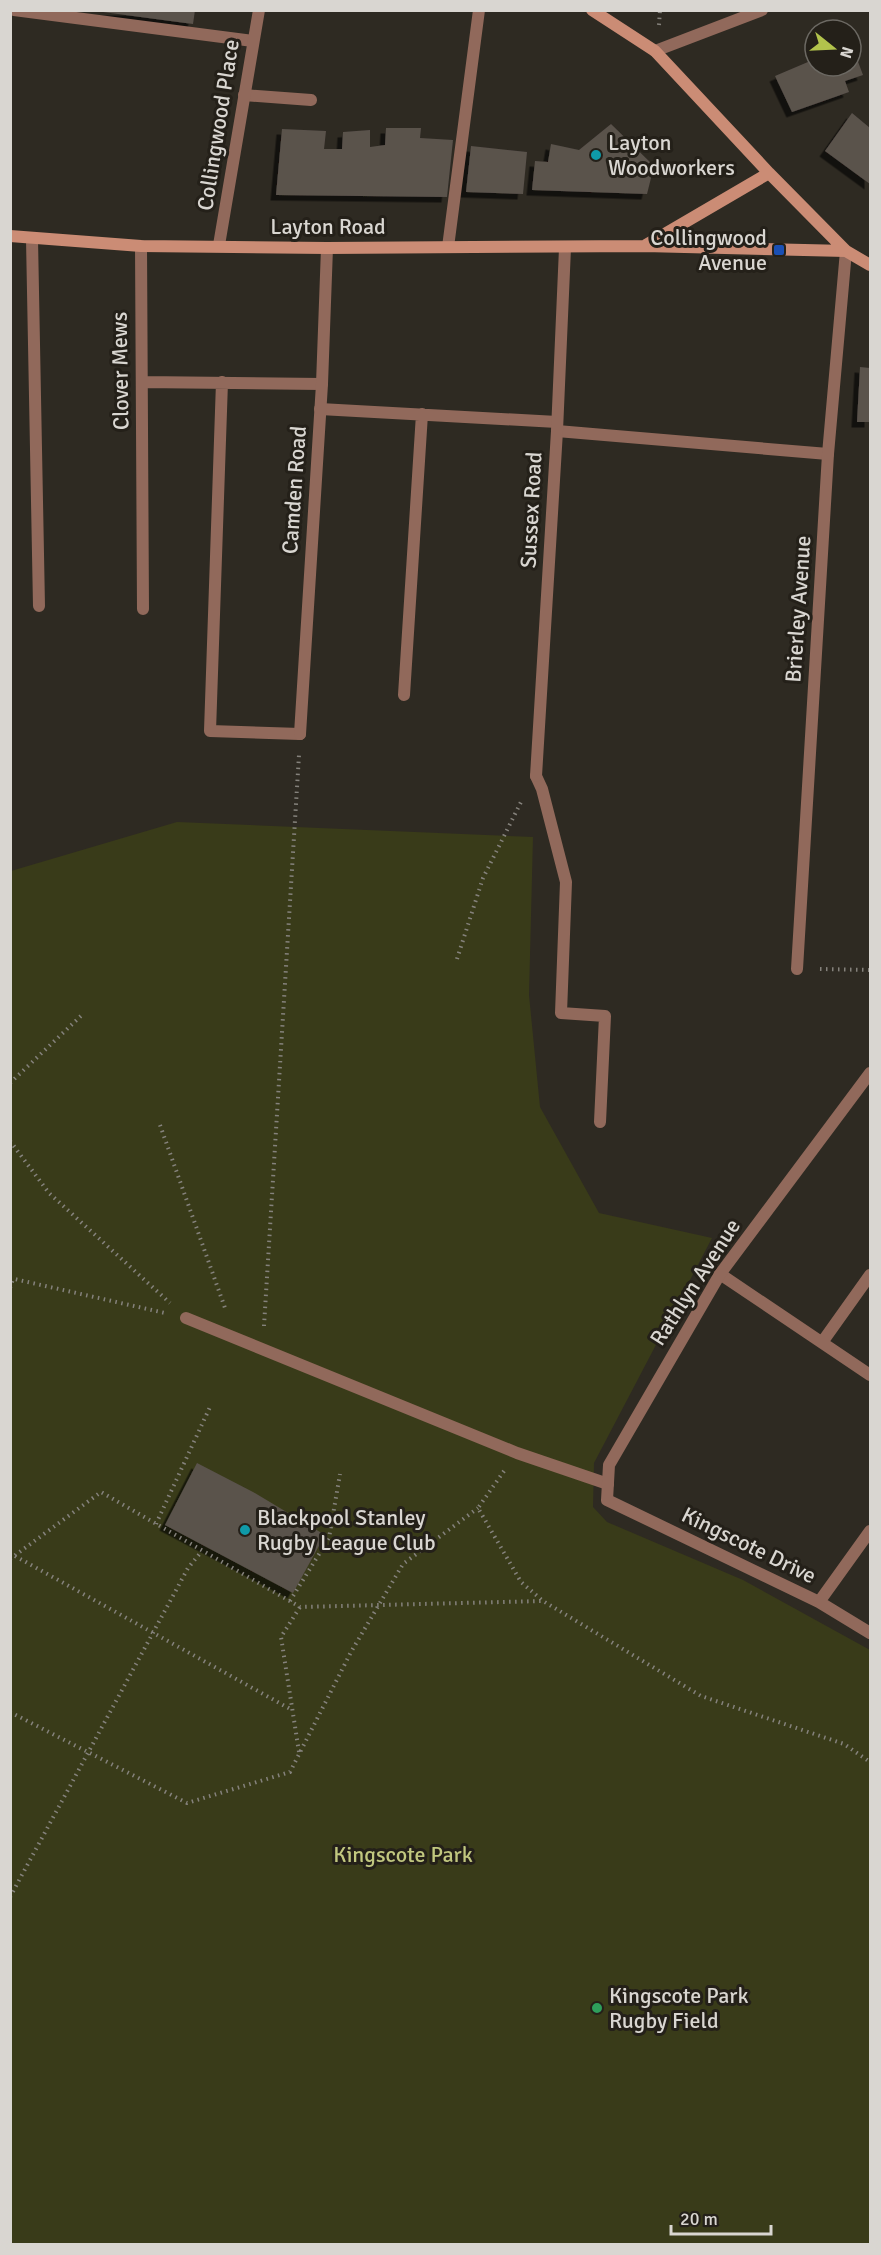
<svg xmlns="http://www.w3.org/2000/svg" width="881" height="2255" font-family="Signika,sans-serif">
	<style>
		.green { fill: #393b19 }
		.building { fill: #5a524c; filter: url(#shadow) }
		.lines { fill: none; stroke-linecap: round; stroke-linejoin: round }
		.path { stroke: #85827c; stroke-width: 4; stroke-dasharray: 1.5 4.5; stroke-linecap: butt }
		.lane { stroke: #91695b; stroke-width: 12 }
		.street { stroke: #91695b; stroke-width: 12 }
		.secondary { stroke: #cb8c75; stroke-width: 12 }
		.culture-dot { fill: #0f9aa8; stroke: #242019; stroke-width: 2 }
		.transit-dot { fill: #1a4fb4; stroke: #242019; stroke-width: 2 }
		.leisure-dot { fill: #2e9e5b; stroke: #242019; stroke-width: 2 }
		.labels { text-anchor: middle; dominant-baseline: central; stroke-width: 6; stroke-linejoin: round; paint-order: stroke }
		.street-label { font-size: 22px; fill: #d9d6d1; stroke: #242019 }
		.poi-label { font-size: 22px; fill: #d9d6d1; stroke: #242019; text-anchor: start }
		.park-label { font-size: 22px; fill: #c1c77f; stroke: #242019 }
	</style>
	<defs>
		<filter id="shadow"><feDropShadow dx="-5.5" dy="5.5" stdDeviation="0" flood-color="#0009"/></filter>
	</defs>
	<rect width="100%" height="100%" fill="#2e2a22"/>
	<!-- green -->
	<path class="green" d="M 177,822 L 533,837 L 529,995 L 540,1107 L 599,1213 L 712,1238 L 594,1463 L 593,1507 L 607,1522 L 743,1580 L 870,1650 L 870,2244 L 11,2244 L 11,871 Z"/>
	<!-- building -->
	<path class="building" d="M 88,10 L 195,10 L 193,24 Z
		M 851,43 L 863,75 L 845,81 L 849,92 L 792,112 L 775,76 L 815,59 L 815,66 L 851,66 Z
		M 852,113 L 870,128 L 870,184 L 825,151 Z
		M 611,124 L 654,166 L 647,194 L 532,190 L 535,161 L 548,162 L 551,144 L 579,150 Z
		M 386,128 L 421,128 L 420,138 L 453,140 L 447,197 L 276,195 L 282,129 L 326,131 L 324,149 L 342,149 L 343,132 L 370,130 L 370,147 L 385,145 Z
		M 471,146 L 527,152 L 523,194 L 466,192 Z
		M 860,367 L 870,368 L 870,422 L 857,422 Z
		M 197,1463 L 253,1492 L 325,1535 L 293,1593 L 165,1525 Z"/>
	<g class="lines">
		<!-- path -->
		<path class="path" d="M 659,25 L 660,10
			M 457,959 L 483,878 L 522,800
			M 820,969 L 870,970
			M 10,1083 L 83,1014
			M 160,1125 L 225,1308
			M 10,1141 L 49,1193 L 170,1303
			M 10,1278 L 165,1313
			M 10,1288 L 13,1279
			M 264,1326 L 299,755
			M 504,1471 L 478,1508 L 521,1582 L 543,1601 L 701,1696 L 844,1744 L 870,1762
			M 156,1524 L 210,1407
			M 15,1556 L 292,1710
			M 10,1559 L 101,1492 L 300,1607 L 543,1601
			M 290,1601 L 329,1538 L 340,1474
			M 10,1712 L 187,1803 L 290,1772 L 351,1652 L 403,1564 L 478,1508
			M 299,1752 L 281,1637 L 300,1607
			M 10,1897 L 188,1568 L 202,1551"/>
		<!-- lane -->
		<path class="lane" d="M 14,10 L 253,41
			M 244,95 L 311,100
			M 141,246 L 143,609
			M 448,247 L 479,10
			M 142,382 L 322,384
			M 222,382 L 210,731 L 300,734
			M 320,409 L 557,422
			M 557,431 L 828,454
			M 404,695 L 422,414
			M 536,776 L 542,789 L 566,882 L 561,1013 L 605,1016 L 600,1122
			M 720,1274 L 870,1375
			M 186,1318 L 517,1453 L 608,1484
			M 823,1341 L 870,1275"/>
		<!-- street -->
		<path class="street" d="M 655,51 L 762,10
			M 32,239 L 39,606
			M 219,245 L 259,10
			M 300,734 L 322,384 L 327,248
			M 536,776 L 557,431 L 565,248
			M 797,969 L 828,454 L 846,251
			M 870,1073 L 720,1274 L 609,1465 L 607,1500 L 819,1602 L 870,1633
			M 819,1602 L 870,1531"/>
		<!-- secondary -->
		<path class="secondary" d="M 592,10 L 655,51 L 769,173 L 846,251 L 870,265
			M 10,236 L 141,246 L 327,248 L 645,246 L 846,251
			M 646,245 L 769,173"/>
	</g>
	<!-- markers -->
	<g class="culture-dot">
		<circle cx="596" cy="155" r="6"/>
		<circle cx="245" cy="1530" r="6"/>
	</g>
	<rect class="transit-dot" x="773" y="244" width="12" height="12" rx="3"/>
	<circle class="leisure-dot" cx="597" cy="2008" r="6"/>
	<g class="labels">
		<!-- street labels -->
		<g class="street-label">
			<text transform="translate(218 125) rotate(-81)">Collingwood Place</text>
			<text x="328" y="226">Layton Road</text>
			<text transform="translate(120 371) rotate(-91)">Clover Mews</text>
			<text transform="translate(294 490) rotate(-86)">Camden Road</text>
			<text transform="translate(531 510) rotate(-87)">Sussex Road</text>
			<text transform="translate(798 609) rotate(-86)">Brierley Avenue</text>
			<text transform="translate(695 1282) rotate(-57)">Rathlyn Avenue</text>
			<text transform="translate(749 1545) rotate(26)">Kingscote Drive</text>
		</g>
		<!-- poi labels -->
		<g class="poi-label">
			<text x="608" y="142">Layton<tspan x="608" dy="25">Woodworkers</tspan></text>
			<text x="767" y="237" text-anchor="end">Collingwood<tspan x="767" dy="25">Avenue</tspan></text>
			<text x="257" y="1517">Blackpool Stanley<tspan x="257" dy="25">Rugby League Club</tspan></text>
			<text x="609" y="1995">Kingscote Park<tspan x="609" dy="25">Rugby Field</tspan></text>
		</g>
		<!-- park labels -->
		<g class="park-label">
			<text x="403" y="1854">Kingscote Park</text>
		</g>
	</g>
	<!-- border -->
	<rect width="881" height="2255" fill="none" stroke="#d9d6d1" stroke-width="24"/>
	<!-- north arrow -->
	<g transform="translate(833 48) rotate(108)"><circle r="28" fill="#242019" stroke="#6c6963" stroke-width="1.5"/>
	<path d="M0-4.5L10 22L0 15L-10 22Z" fill="#b2c34c"/>
	<text y="-9" font-size="16" font-weight="bold" text-anchor="middle" fill="#d9d6d1">N</text>
	</g>
	<!-- scale -->
	<path d="M671 2225v9h100v-9" fill="none" stroke="#d9d6d1" stroke-width="3"/>
	<text x="680" y="2225" font-size="18" fill="#d9d6d1" stroke="#242019" stroke-width="4.5" paint-order="stroke">20 m</text>
</svg>
